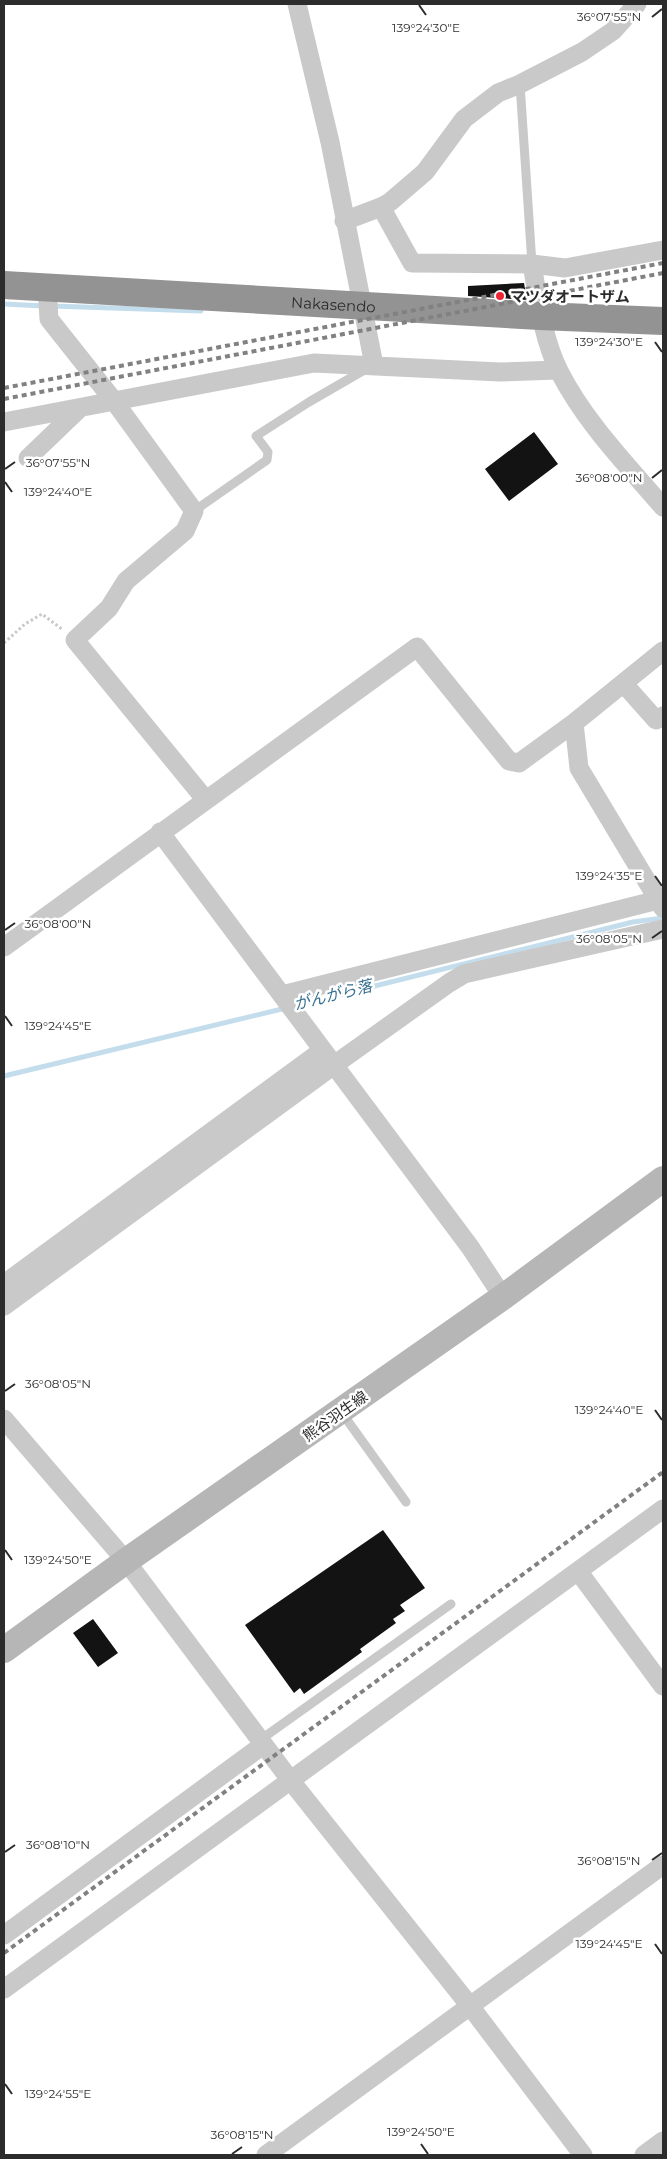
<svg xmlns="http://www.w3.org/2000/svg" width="667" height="2159" font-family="Montserrat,'Noto Sans JP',sans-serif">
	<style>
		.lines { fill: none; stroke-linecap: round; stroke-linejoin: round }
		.stream { stroke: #c4ddec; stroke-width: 5 }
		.building { fill: #131313 }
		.path { stroke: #c9c9c9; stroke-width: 3; stroke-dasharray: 2.5 2.5; stroke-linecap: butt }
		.lane { stroke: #c9c9c9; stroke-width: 9 }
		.street { stroke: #c9c9c9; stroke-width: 19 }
		.secondary { stroke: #b6b6b6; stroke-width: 26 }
		.highway { stroke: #939393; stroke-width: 28 }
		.rail { stroke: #818181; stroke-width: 4; stroke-dasharray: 5 4; stroke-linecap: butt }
		.ticks { fill: none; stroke: #2c2c2c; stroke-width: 2 }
		.poi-dot { fill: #ec2637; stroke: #fff; stroke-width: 2 }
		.labels { text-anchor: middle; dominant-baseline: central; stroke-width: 5; stroke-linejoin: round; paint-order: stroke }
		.poi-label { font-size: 15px; font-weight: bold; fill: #2c2c2c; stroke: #fff; text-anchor: start }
		.street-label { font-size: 15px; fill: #2c2c2c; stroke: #fff }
		.water-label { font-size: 16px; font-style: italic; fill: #387091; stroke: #fff }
		.ticks-label { font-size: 12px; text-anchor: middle; fill: #2c2c2c; stroke: #fff; stroke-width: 5; stroke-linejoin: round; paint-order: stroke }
	</style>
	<rect width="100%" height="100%" fill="#fff"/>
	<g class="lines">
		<!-- stream -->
		<path class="stream" d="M 4,304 L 43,306
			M 52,306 L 201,311
			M 294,1006 L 633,922 L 663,918
			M 4,1076 L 286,1008"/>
	</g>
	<!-- building -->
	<path class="building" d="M 524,283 L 527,300 L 468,296 L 468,286 Z
		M 534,432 L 558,464 L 509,501 L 485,469 Z
		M 383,1530 L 425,1588 L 400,1605 L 405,1611 L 393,1619 L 396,1623 L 360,1649 L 362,1652 L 304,1694 L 300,1688 L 294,1693 L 245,1625 Z
		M 93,1619 L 118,1653 L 98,1667 L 73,1633 Z"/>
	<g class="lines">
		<!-- path -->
		<path class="path" d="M 4,643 L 25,624 L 42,614 L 63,630"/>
		<!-- lane -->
		<path class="lane" d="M 520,84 L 532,264
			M 194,511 L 267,460 L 268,452 L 256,436 L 309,402 L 366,369
			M 342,1413 L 406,1502
			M 260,1740 L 451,1604"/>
		<!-- street -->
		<path class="street" d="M 297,4 L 330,142 L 374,365
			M 381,207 L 412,263 L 532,264 L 565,268 L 663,250
			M 344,221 L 381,207 L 390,202 L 425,172 L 464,119 L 498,93 L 520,84 L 582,52 L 613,31 L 637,4
			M 532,264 C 538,299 543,339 559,371 C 585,422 626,464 663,507
			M 47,287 L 49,319 L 114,401 L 194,511 L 185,531 L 126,581 L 109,608 L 75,640 L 205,799
			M 4,422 L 314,363 L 500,372 L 558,370
			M 28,458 L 78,410
			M 624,684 L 656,720 L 663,716
			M 574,723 L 579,768 L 663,908
			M 160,832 L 470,1247 L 503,1297
			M 4,947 L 417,647 L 509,761 L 519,763 L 574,723 L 663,651
			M 282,995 L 658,900
			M 4,1284 L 323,1050
			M 4,1306 L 334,1065 L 449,983 L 464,974 L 663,929
			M 4,1419 L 126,1561 L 291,1781 L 470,2006 L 583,2155
			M 578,1571 L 663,1686
			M 4,1935 L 263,1745
			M 4,1989 L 663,1509
			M 266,2155 L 663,1865
			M 644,2155 L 663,2141"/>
		<!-- secondary -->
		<path class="secondary" d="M 4,1650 L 126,1561 L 503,1297 L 663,1179"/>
		<!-- highway -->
		<path class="highway" id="s1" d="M 4,285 L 540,316 L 663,321"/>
		<!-- rail -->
		<path class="rail" d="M 4,388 L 663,263
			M 4,399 L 663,273
			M 4,1953 L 663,1472"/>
	</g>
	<!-- ticks -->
	<path class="ticks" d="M 419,5 L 426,15M 652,17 L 662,9M 655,342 L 662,352M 5,469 L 15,462M 652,478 L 662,470M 5,482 L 12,492M 655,876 L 662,886M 5,930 L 15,923M 652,938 L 662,931M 5,1016 L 12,1026M 5,1391 L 15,1384M 655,1410 L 662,1420M 5,1550 L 12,1560M 5,1852 L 15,1845M 652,1860 L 662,1853M 655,1944 L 662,1954M 5,2084 L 12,2094M 421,2144 L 428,2154M 232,2154 L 242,2147"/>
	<!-- markers -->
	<circle class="poi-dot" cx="500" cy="296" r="5"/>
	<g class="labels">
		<!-- poi labels -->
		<g class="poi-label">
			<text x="510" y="296">マツダオートザム</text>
		</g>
		<!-- street labels -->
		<g class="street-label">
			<text stroke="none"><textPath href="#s1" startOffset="330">Nakasendo</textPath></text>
			<text transform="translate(335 1416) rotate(-35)">熊谷羽生線</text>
		</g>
		<!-- water labels -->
		<g class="water-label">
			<text transform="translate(333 995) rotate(-14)">がんがら落</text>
		</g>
	</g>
	<g class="ticks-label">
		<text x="609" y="21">36°07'55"N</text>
		<text x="426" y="32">139°24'30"E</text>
		<text x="609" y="346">139°24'30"E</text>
		<text x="58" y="467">36°07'55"N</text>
		<text x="609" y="482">36°08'00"N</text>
		<text x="58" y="496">139°24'40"E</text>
		<text x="609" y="880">139°24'35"E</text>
		<text x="58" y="928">36°08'00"N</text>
		<text x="609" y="943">36°08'05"N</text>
		<text x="58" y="1030">139°24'45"E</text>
		<text x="58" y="1388">36°08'05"N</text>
		<text x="609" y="1414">139°24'40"E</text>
		<text x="58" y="1564">139°24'50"E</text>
		<text x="58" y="1849">36°08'10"N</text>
		<text x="609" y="1865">36°08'15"N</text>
		<text x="609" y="1948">139°24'45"E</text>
		<text x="58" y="2098">139°24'55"E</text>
		<text x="421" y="2136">139°24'50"E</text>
		<text x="242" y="2139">36°08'15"N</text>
	</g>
	<!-- border -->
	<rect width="667" height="2159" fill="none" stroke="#2c2c2c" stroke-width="10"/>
</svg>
